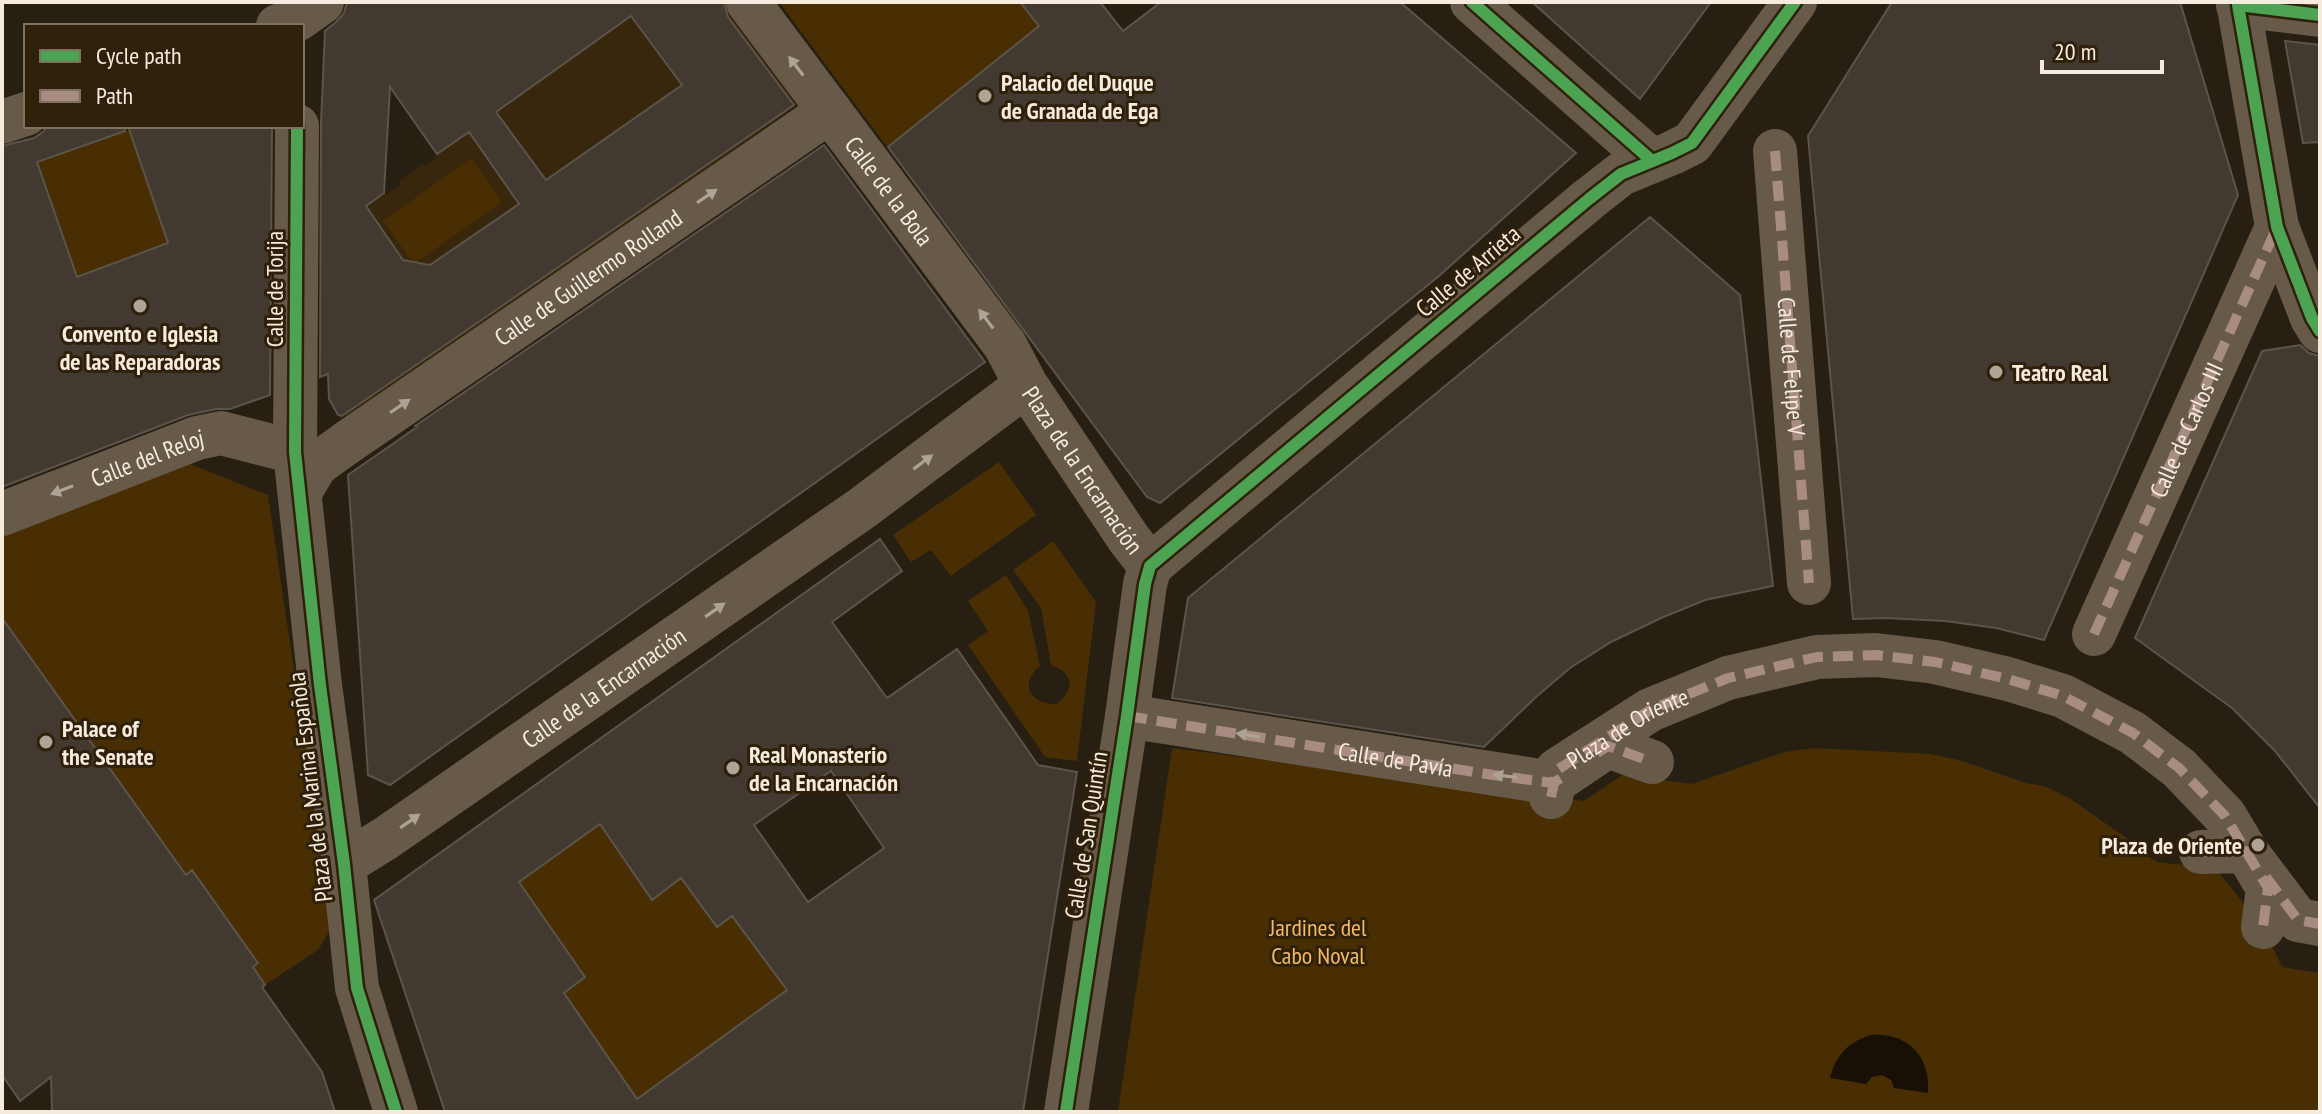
<svg xmlns="http://www.w3.org/2000/svg" width="2322" height="1114" font-family="'PT Sans Narrow',sans-serif">
	<style>
		.built { fill: #38270c }
		.green { fill: #482e02 }
		.water { fill: #181006 }
		.building { fill: #423a30; stroke: #5b544a; stroke-width: 2; fill-rule: evenodd }
		.lines { fill: none; stroke-linecap: round; stroke-linejoin: round }
		.minor { stroke: #675a49; stroke-width: 44 }
		.quiet { stroke: #a88b81; stroke-width: 10; stroke-dasharray: 20 10; stroke-linecap: butt }
		.cycleway-casing { stroke: #2f200a; stroke-width: 17 }
		.cycleway { stroke: #4ca352; stroke-width: 12 }
		.oneway { fill: #aea294 }
		.poi-dot { fill: #aea497; stroke: #2f200a; stroke-width: 3 }
		.labels { text-anchor: middle; dominant-baseline: central; stroke-width: 6; stroke-linejoin: round; paint-order: stroke }
		.poi-label { font-size: 24px; font-weight: bold; fill: #f6ebde; stroke: #2f200a; text-anchor: start }
		.street-label { font-size: 24px; fill: #f6ebde; stroke: #2f200a }
		.park-label { font-size: 24px; fill: #f5ba67; stroke: #2f200a }
	</style>
	<rect width="100%" height="100%" fill="#271f12"/>
	<!-- built -->
	<path class="built" d="M 651,2 L 724,2 L 799,104 L 361,416 L 349,417 L 337,413 L 332,403 L 329,401 L 321,236 L 326,235 L 384,193 L 387,194 L 400,185 L 399,182 L 424,163 L 426,165 L 437,157 L 437,154 L 497,111 L 489,98 L 586,27 L 597,40 Z"/>
	<!-- green -->
	<path class="green" d="M 779,2 L 1020,2 L 1039,26 L 888,148 Z
		M 129,130 L 168,243 L 77,277 L 37,162 Z
		M 471,158 L 502,202 L 414,264 L 383,221 Z
		M 999,462 L 1036,515 L 951,576 L 931,550 L 911,562 L 893,535 Z
		M 190,464 L 268,495 L 297,690 L 334,904 L 330,930 L 318,950 L 265,985 L 253,967 L 257,963 L 192,870 L 186,875 L 2,618 L 2,534 Z
		M 1053,541 L 1096,602 L 1077,761 L 1045,757 L 968,645 L 988,631 L 968,601 L 1006,575 L 1028,611 L 1040,666 C 1018,684 1031,705 1057,704 C 1076,688 1073,673 1051,665 L 1041,608 L 1013,570 Z
		M 1172,748 L 1584,801 L 1622,775 L 1692,784 L 1784,752 L 1814,748 L 1931,754 L 1962,761 L 2026,783 L 2044,786 L 2071,799 L 2125,837 L 2147,856 L 2158,862 L 2216,869 L 2263,927 L 2282,967 L 2320,973 L 2320,1112 L 1118,1112 Z
		M 600,824 L 652,899 L 681,878 L 717,926 L 732,916 L 789,993 L 772,1002 L 637,1099 L 564,993 L 585,976 L 519,882 Z"/>
	<!-- water -->
	<path class="water" d="M 1871,1035 C 1908,1032 1931,1057 1928,1093 L 1894,1088 L 1891,1080 L 1882,1075 L 1872,1077 L 1866,1084 L 1830,1078 C 1836,1055 1848,1042 1871,1035 Z"/>
	<!-- building -->
	<path class="building" d="M 347,2 L 724,2 L 728,17 L 794,105 L 342,416 L 338,415 L 329,399 L 328,374 L 320,377 L 321,123 L 325,31 L 336,22 L 344,13 ZM 631,16 L 682,85 L 546,180 L 496,112 ZM 390,87 L 437,154 L 469,132 L 519,204 L 430,265 L 403,260 L 366,206 L 384,193 Z
		M 1020,2 L 1100,2 L 1123,31 L 1161,2 L 1400,2 L 1576,153 L 1439,276 L 1160,503 L 1147,497 L 888,147 L 1039,26 Z
		M 1532,2 L 1711,2 L 1640,99 Z
		M 1892,2 L 2180,2 L 2238,195 L 2044,640 L 1996,628 L 1945,621 L 1886,618 L 1853,619 L 1808,136 Z
		M 2285,41 L 2320,45 L 2320,142 L 2303,143 Z
		M 47,126 L 124,126 L 125,131 L 37,162 L 77,277 L 168,243 L 128,126 L 272,126 L 270,395 L 230,409 L 216,409 L 188,415 L 2,487 L 2,146 L 34,138 L 44,131 Z
		M 824,145 L 985,362 L 390,785 L 368,775 L 348,475 L 417,427 L 415,426 Z
		M 1650,217 L 1740,295 L 1773,586 L 1705,600 L 1661,618 L 1611,642 L 1570,668 L 1536,697 L 1484,747 L 1172,698 L 1188,598 Z
		M 2300,345 L 2309,353 L 2320,356 L 2320,808 L 2275,751 L 2232,708 L 2135,638 L 2262,351 Z
		M 880,539 L 902,571 L 832,622 L 887,698 L 957,649 L 1038,765 L 1077,772 L 1023,1112 L 445,1112 L 374,900 ZM 831,771 L 884,848 L 808,902 L 754,825 ZM 600,824 L 652,900 L 681,878 L 717,927 L 732,916 L 787,990 L 637,1099 L 564,993 L 585,977 L 519,882 Z
		M 2,618 L 186,875 L 192,870 L 258,963 L 253,967 L 265,985 L 262,987 L 322,1072 L 335,1112 L 52,1112 L 51,1077 L 20,1101 L 2,1075 Z"/>
	<g class="lines">
		<!-- minor -->
		<g class="minor">
			<path id="s1" d="M 748,2 L 1005,345 L 1026,385 L 1129,539 L 1150,566"/>
			<path d="M 1472,2 L 1651,160"/>
			<path d="M 2238,2 L 2277,227 L 2312,318 L 2320,331"/>
			<path d="M 2238,5 L 2320,15"/>
			<path d="M 278,26 L 298,19 L 322,2"/>
			<path d="M 2,122 L 26,114"/>
			<path d="M 297,126 L 295,452 L 302,517 L 320,685 L 344,864 L 357,988 L 396,1112"/>
			<path d="M 1775,151 L 1809,583"/>
			<path id="s2" d="M 300,492 L 316,465 L 345,444 L 830,111"/>
			<path id="s3" d="M 2,514 L 197,438 L 221,433 L 295,452"/>
			<path d="M 1150,566 L 1589,199 L 1621,174 L 1672,153 L 1692,143 L 1795,2"/>
			<path d="M 2094,634 L 2277,227"/>
			<path d="M 1127,716 L 1553,783 L 1608,746 L 1652,762"/>
			<path id="s4" d="M 1551,797 L 1557,770 L 1650,710 L 1728,678 L 1817,657 L 1876,655 L 1935,662 L 2008,679 L 2063,696 L 2133,733 L 2179,768 L 2225,816 L 2268,888 L 2263,927"/>
			<path d="M 2201,852 L 2246,851 L 2298,920 L 2320,924"/>
			<path id="s5" d="M 344,864 L 386,838 L 861,509 L 1026,385"/>
			<path d="M 1066,1112 L 1127,716 L 1145,584 L 1150,566"/>
		</g>
		<!-- quiet -->
		<g class="quiet">
			<path id="s6" d="M 1775,151 L 1809,583"/>
			<path id="s7" d="M 2094,634 L 2277,227"/>
			<path id="s8" d="M 1127,716 L 1493,775 L 1553,783 L 1561,778"/>
			<path d="M 1597,753 L 1608,746 L 1652,762"/>
			<path d="M 1551,797 L 1557,770 L 1650,710 L 1728,678 L 1817,657 L 1876,655 L 1935,662 L 2008,679 L 2063,696 L 2133,733 L 2179,768 L 2225,816 L 2268,888 L 2263,927"/>
			<path d="M 2201,852 L 2246,851 L 2249,855"/>
			<path d="M 2266,877 L 2298,920 L 2320,924"/>
		</g>
		<!-- cycleway casing -->
		<g class="cycleway-casing">
			<path id="cycleway" d="M 1472,2 L 1651,160
				M 2320,15 L 2238,5 L 2277,227 L 2312,318 L 2320,331
				M 297,126 L 295,452 L 302,517 L 320,685 L 344,864 L 357,988 L 396,1112
				M 1066,1112 L 1127,716 L 1145,584 L 1150,566 L 1589,199 L 1621,174 L 1672,153 L 1692,143 L 1795,2"/>
		</g>
		<!-- cycleway -->
		<use href="#cycleway" class="cycleway"/>
	</g>
	<!-- one-way arrows -->
	<defs><path id="oneway-solid" d="M-6-.8H1V-3.2L6.5 0L1 3.2V.8H-6Z" transform="scale(2)"/></defs>
	<g class="oneway">
		<use href="#oneway-solid" transform="translate(796 66) rotate(-127)"/>
		<use href="#oneway-solid" transform="translate(707 196) rotate(-34)"/>
		<use href="#oneway-solid" transform="translate(986 319) rotate(-127)"/>
		<use href="#oneway-solid" transform="translate(400 406) rotate(-34)"/>
		<use href="#oneway-solid" transform="translate(923 462) rotate(-37)"/>
		<use href="#oneway-solid" transform="translate(62 490) rotate(159)"/>
		<use href="#oneway-solid" transform="translate(715 610) rotate(-35)"/>
		<use href="#oneway-solid" transform="translate(1248 735) rotate(-171)"/>
		<use href="#oneway-solid" transform="translate(1505 776) rotate(-173)"/>
		<use href="#oneway-solid" transform="translate(410 821) rotate(-35)"/>
	</g>
	<!-- markers -->
	<g class="poi-dot">
		<circle cx="985" cy="96" r="8"/>
		<circle cx="140" cy="306" r="8"/>
		<circle cx="1996" cy="372" r="8"/>
		<circle cx="46" cy="742" r="8"/>
		<circle cx="733" cy="768" r="8"/>
		<circle cx="2258" cy="845" r="8"/>
	</g>
	<g class="labels">
		<!-- poi labels -->
		<g class="poi-label">
			<text x="1001" y="82">Palacio del Duque<tspan x="1001" dy="28">de Granada de Ega</tspan></text>
			<text x="140" y="333" text-anchor="middle">Convento e Iglesia<tspan x="140" dy="28">de las Reparadoras</tspan></text>
			<text x="2012" y="372">Teatro Real</text>
			<text x="62" y="728">Palace of<tspan x="62" dy="28">the Senate</tspan></text>
			<text x="749" y="754">Real Monasterio<tspan x="749" dy="28">de la Encarnación</tspan></text>
			<text x="2242" y="845" text-anchor="end">Plaza de Oriente</text>
		</g>
		<!-- street labels -->
		<g class="street-label">
			<text stroke="none"><textPath href="#s1" startOffset="236">Calle de la Bola</textPath></text>
			<text transform="translate(1468 271) rotate(-40)">Calle de Arrieta</text>
			<text stroke="none"><textPath href="#s2" startOffset="362">Calle de Guillermo Rolland</textPath></text>
			<text transform="translate(274 289) rotate(-90)">Calle de Torija</text>
			<text stroke="none"><textPath href="#s6" startOffset="216">Calle de Felipe V</textPath></text>
			<text stroke="none"><textPath href="#s7" startOffset="224">Calle de Carlos III</textPath></text>
			<text stroke="none"><textPath href="#s3" startOffset="156">Calle del Reloj</textPath></text>
			<text stroke="none"><textPath href="#s1" startOffset="576">Plaza de la Encarnación</textPath></text>
			<text stroke="none"><textPath href="#s5" startOffset="314">Calle de la Encarnación</textPath></text>
			<text stroke="none"><textPath href="#s4" startOffset="110">Plaza de Oriente</textPath></text>
			<text stroke="none"><textPath href="#s8" startOffset="272">Calle de Pavía</textPath></text>
			<text transform="translate(310 787) rotate(-97)">Plaza de la Marina Española</text>
			<text transform="translate(1086 835) rotate(-81)">Calle de San Quintín</text>
		</g>
		<!-- park labels -->
		<g class="park-label">
			<text x="1318" y="927">Jardines del<tspan x="1318" dy="28">Cabo Noval</tspan></text>
		</g>
	</g>
	<!-- border -->
	<rect width="2322" height="1114" fill="none" stroke="#f6ebde" stroke-width="8"/>
	<!-- legend -->
	<rect x="24" y="24" width="280" height="104" fill="#2f200a" stroke="#7f715f" stroke-width="2"/>
	<rect x="40" y="50" width="40" height="12" fill="#4ca352" stroke="#7f715f" stroke-width="2"/>
	<text x="96" y="64" font-size="24" fill="#f6ebde">Cycle path</text>
	<rect x="40" y="90" width="40" height="12" fill="#a88b81" stroke="#7f715f" stroke-width="2"/>
	<text x="96" y="104" font-size="24" fill="#f6ebde">Path</text>
	<!-- scale -->
	<path d="M2042 60v12h120v-12" fill="none" stroke="#f6ebde" stroke-width="4"/>
	<text x="2054" y="60" font-size="24" fill="#f6ebde" stroke="#2f200a" stroke-width="6" paint-order="stroke">20 m</text>
</svg>
